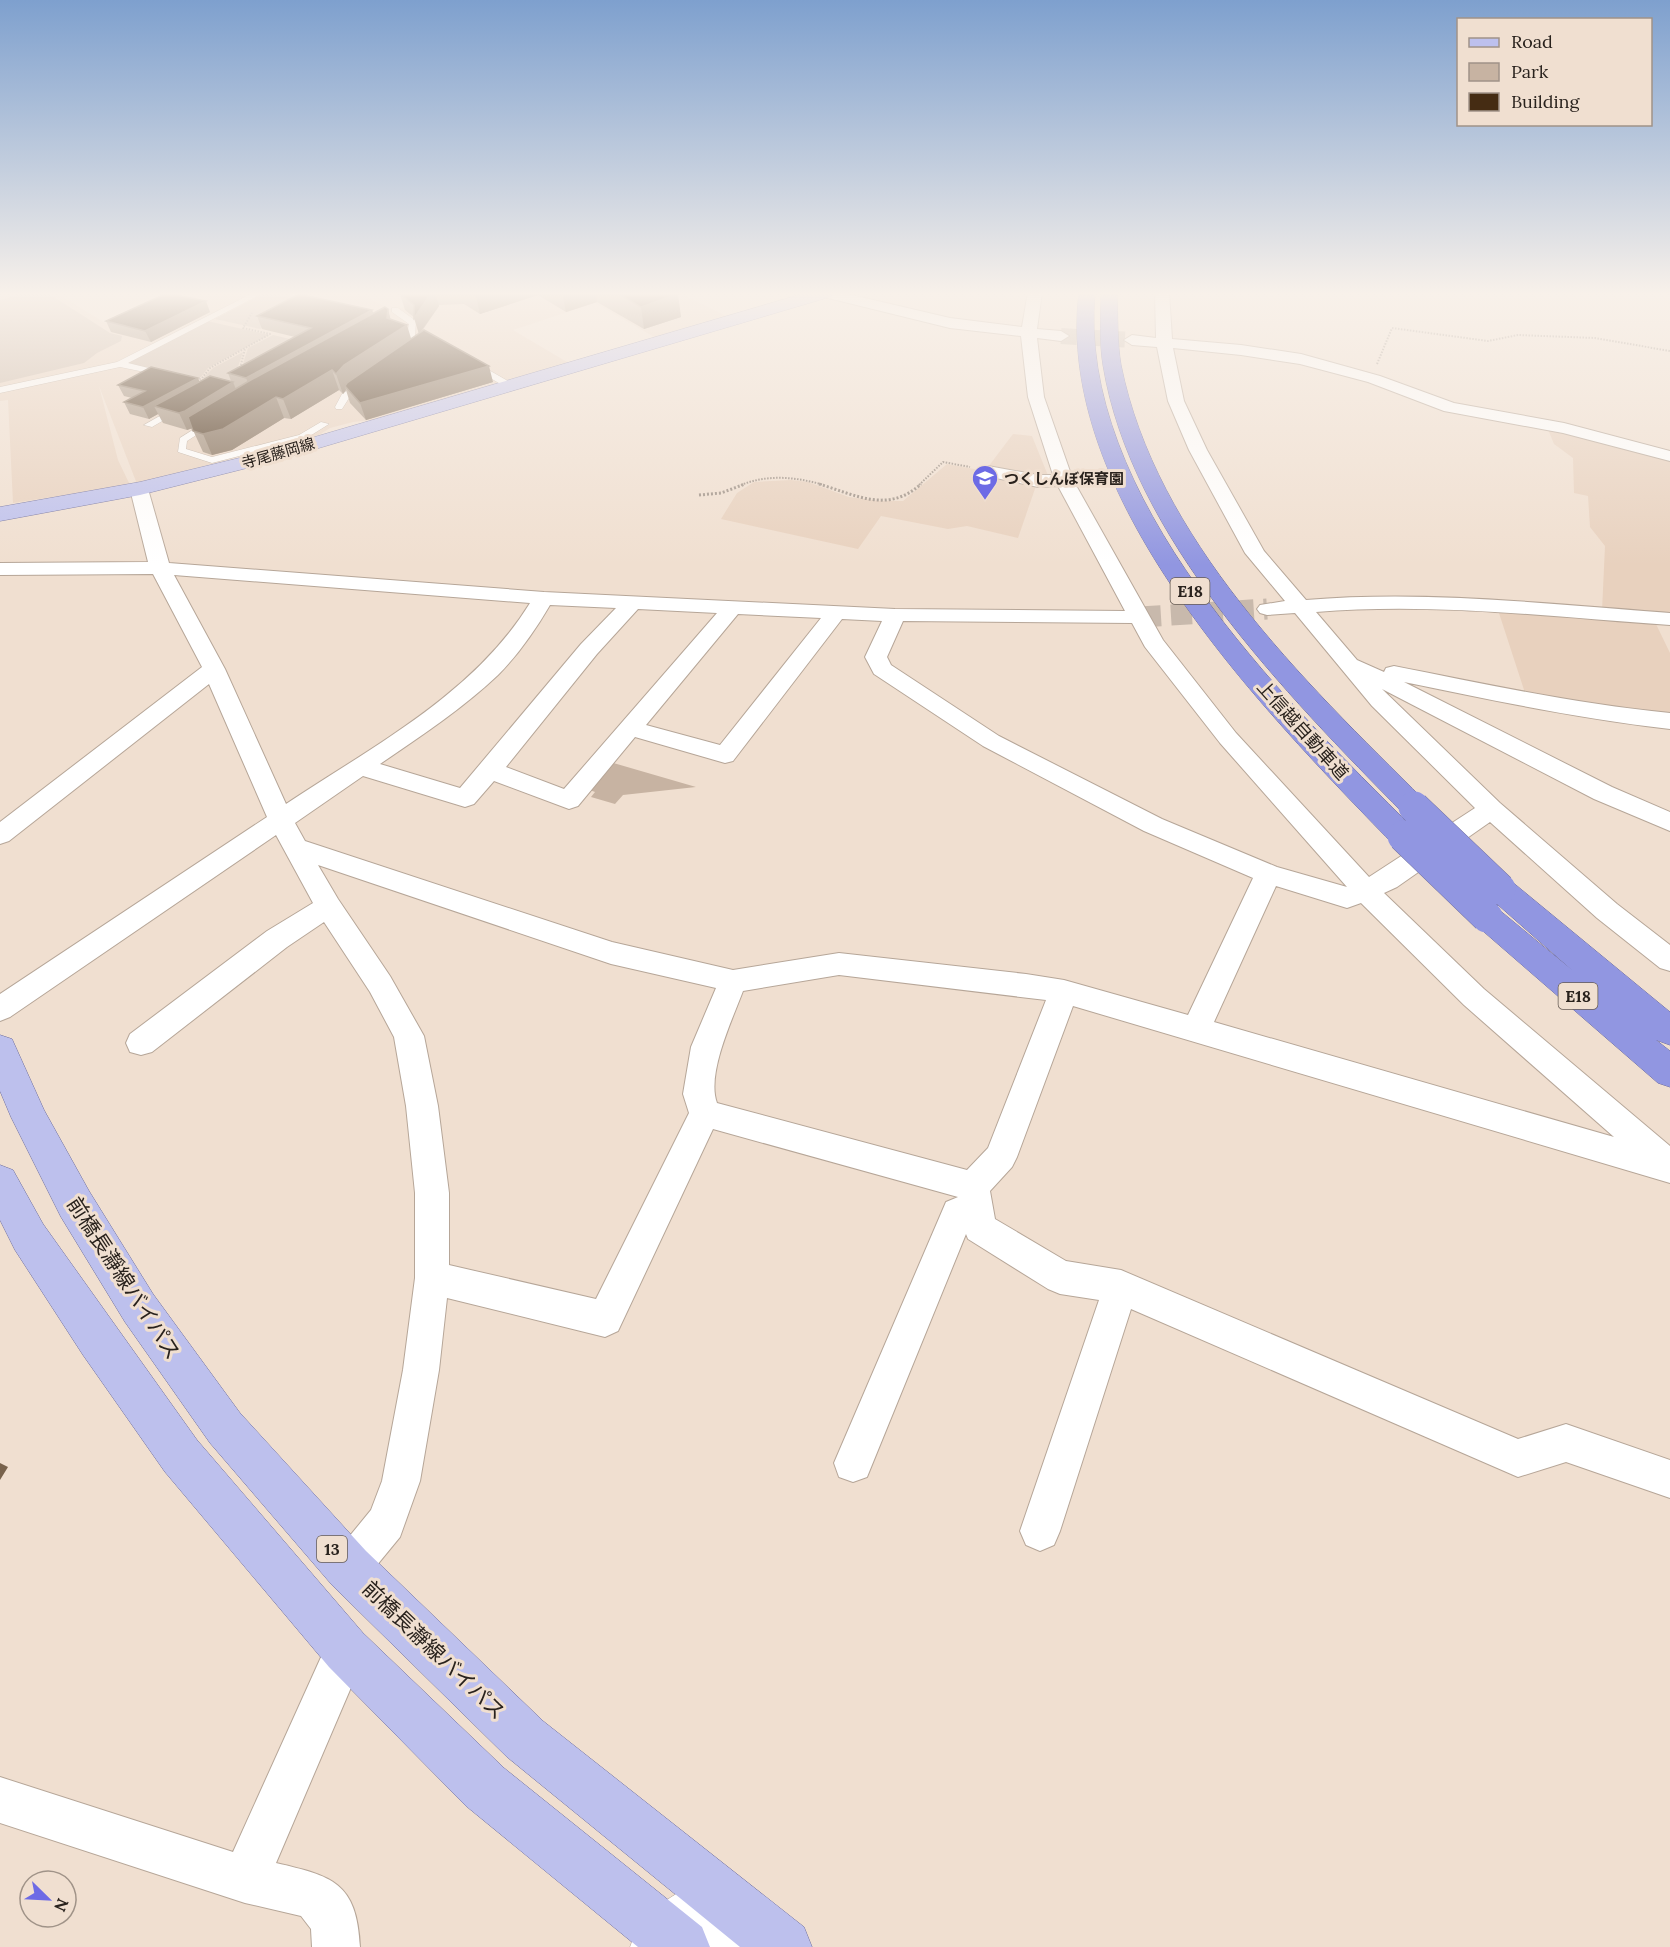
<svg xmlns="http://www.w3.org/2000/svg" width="1670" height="1947" font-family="Lora,'Noto Sans JP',serif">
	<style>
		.built { fill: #e8d1be }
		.green { fill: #c7b3a2 }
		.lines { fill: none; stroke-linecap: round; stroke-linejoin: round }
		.minor-tunnel-far1 { stroke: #c8b9ac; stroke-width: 16; stroke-dasharray: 16 8; stroke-linecap: butt }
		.minor-tunnel { stroke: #c8b9ac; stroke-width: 21; stroke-dasharray: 21 10; stroke-linecap: butt }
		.service-casing { stroke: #b6a698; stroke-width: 1 }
		.minor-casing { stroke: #b6a698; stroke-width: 2 }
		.tertiary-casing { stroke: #b6a698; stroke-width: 1 }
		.primary-casing { stroke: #6d6d9c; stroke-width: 1 }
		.motorway-casing { stroke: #6d6d9c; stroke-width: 1 }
		.path-far1 { stroke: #9c8f84; stroke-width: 2; stroke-dasharray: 1.5 1.5; stroke-linecap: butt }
		.path { stroke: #9c8f84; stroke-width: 3; stroke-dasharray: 2 2; stroke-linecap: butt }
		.service { fill: #fff; fill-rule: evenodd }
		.minor { fill: #fff; fill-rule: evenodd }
		.tertiary { fill: #fff; fill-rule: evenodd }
		.primary { fill: #bdc0ed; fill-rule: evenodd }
		.motorway { fill: #9196e1; fill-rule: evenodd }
		.motorway-bridge-casing { stroke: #6d6d9c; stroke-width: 32; stroke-linecap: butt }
		.motorway-bridge { stroke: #9196e1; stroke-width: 31 }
		.wall { fill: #9a8672 }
		.shaded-wall { fill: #78624c }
		.building { fill: #452c13; stroke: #78624c; stroke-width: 1.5 }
		.labels { text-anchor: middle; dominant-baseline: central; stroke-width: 6; stroke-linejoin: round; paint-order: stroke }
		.far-street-label { font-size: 15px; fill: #29221d; stroke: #f0dfd0 }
		.far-poi-label { font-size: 15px; font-weight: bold; fill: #29221d; stroke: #f0dfd0; text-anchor: start }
		.shield { fill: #f0dfd0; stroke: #655b53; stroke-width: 1.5 }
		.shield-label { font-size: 16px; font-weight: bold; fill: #29221d }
		.street-label { font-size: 18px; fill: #29221d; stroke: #f0dfd0 }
		.near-street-label { font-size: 21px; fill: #29221d; stroke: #f0dfd0 }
	</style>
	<rect width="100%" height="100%" fill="#f0dfd0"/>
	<!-- built -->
	<path class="built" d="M 14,292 L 55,292 L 105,323 L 169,292 L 356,292 L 392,310 L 410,323 L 409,336 L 505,385 L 381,419 L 353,422 L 330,428 L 319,435 L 137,484 L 99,386 L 118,460 L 130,485 L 13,503 L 8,400 L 0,401 L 0,296 Z
		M 431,292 L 678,292 L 726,316 L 656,338 L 595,303 L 513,330 L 572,365 L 510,384 L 414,335 L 416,322 L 397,309 L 422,302 Z
		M 1547,427 L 1670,460 L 1670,616 L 1602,611 L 1605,546 L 1590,527 L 1588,496 L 1574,493 L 1573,458 L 1554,444 Z
		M 1013,434 L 1032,436 L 1049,478 L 1037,483 L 1018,538 L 967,526 L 948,529 L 881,516 L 858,549 L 721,519 L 737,493 L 754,482 L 791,480 L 808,482 L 849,497 L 879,501 L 903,501 L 947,464 L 985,471 Z
		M 1498,610 L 1655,622 L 1670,653 L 1670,719 L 1526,696 Z"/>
	<!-- green -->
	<path class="green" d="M 30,292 L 46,292 L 110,333 L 122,336 L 121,341 L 97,353 L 84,363 L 0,383 L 0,300 Z
		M 267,292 L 308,303 L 260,329 L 215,319 Z
		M 207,321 L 269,335 L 208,368 L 201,377 L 187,379 L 123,363 Z
		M 273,335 L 311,344 L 240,373 L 248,348 Z
		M 243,352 L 232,385 L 203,378 L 213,368 Z
		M 610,762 L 696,787 L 623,795 L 615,804 L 591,797 L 595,792 L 587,789 Z"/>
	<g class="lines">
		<!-- minor-tunnel-far1 -->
		<path class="minor-tunnel-far1" d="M 1061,336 L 1132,340"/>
		<!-- minor-tunnel -->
		<path class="minor-tunnel" d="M 1140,617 L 1267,609"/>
		<!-- service casing -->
		<g class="service-casing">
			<path id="service" d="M 255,292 L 265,292 L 128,363 L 169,373 L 169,377 L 120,367 L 0,393 L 0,387 L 117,362 Z
				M 281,292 L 293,292 L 320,302 L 313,304 Z
				M 392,308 L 398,308 L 416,321 L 415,335 L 434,340 L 434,344 L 412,341 L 407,335 L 409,324 L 392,312 Z
				M 473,361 L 515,385 L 516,387 L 509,389 L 470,366 L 469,364 Z
				M 362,381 L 369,383 L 349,398 L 342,409 L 336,409 L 335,407 L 342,394 Z
				M 174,408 L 181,410 L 152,427 L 144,425 Z
				M 207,421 L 215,423 L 187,441 L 186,449 L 212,457 L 299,435 L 321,422 L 329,424 L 305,439 L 212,463 L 178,452 L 180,438 Z"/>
		</g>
		<!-- minor casing -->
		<g class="minor-casing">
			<path id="minor" d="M 818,292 L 839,292 L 950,318 L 1022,327 L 1028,292 L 1042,292 L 1037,329 L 1061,331 L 1069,336 L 1061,341 L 1037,338 L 1044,397 L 1073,480 L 1163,640 L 1236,733 L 1369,877 L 1475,808 L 1372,706 L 1295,613 L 1267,615 L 1260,613 L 1257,609 L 1260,605 L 1285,601 L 1245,553 L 1189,450 L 1168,401 L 1157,347 L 1132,345 L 1124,340 L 1132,335 L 1156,338 L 1155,292 L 1169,292 L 1172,339 L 1241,345 L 1301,354 L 1380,376 L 1454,403 L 1564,423 L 1670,451 L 1670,461 L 1563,433 L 1444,411 L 1368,382 L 1300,364 L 1241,355 L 1173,348 L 1184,401 L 1207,450 L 1264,551 L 1306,600 C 1427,590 1549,604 1670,613 L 1670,625 C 1553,617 1433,602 1316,612 L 1357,660 L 1384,672 L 1386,668 L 1394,666 C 1485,684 1577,704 1670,713 L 1670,729 C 1580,719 1492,700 1404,682 L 1612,787 L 1670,812 L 1670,831 L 1594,799 L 1382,689 L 1500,803 L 1617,904 L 1670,945 L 1670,971 L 1660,968 L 1597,918 L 1490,822 L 1397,887 L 1384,893 L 1484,989 L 1670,1146 L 1670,1183 L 1073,1006 L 1017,1157 L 1012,1167 L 990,1191 L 995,1219 L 1066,1261 L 1121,1270 L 1518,1439 L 1566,1424 L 1670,1460 L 1670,1498 L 1566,1462 L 1518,1477 L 1131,1309 L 1060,1531 L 1054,1545 L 1040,1551 L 1026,1545 L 1020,1531 L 1099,1300 L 1060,1294 L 1048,1289 L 968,1239 L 966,1234 L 867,1477 L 853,1482 L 839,1477 L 834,1463 L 946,1202 L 958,1197 L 713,1129 L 618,1331 L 605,1337 L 447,1298 L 439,1370 L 420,1481 L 400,1537 L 363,1582 L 349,1588 L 335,1582 L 329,1568 L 335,1554 L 371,1510 L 382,1481 L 403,1370 L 415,1278 L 415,1193 L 406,1106 L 394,1037 L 370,992 L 324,922 L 287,947 L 152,1052 L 141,1055 L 130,1052 L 126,1043 L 130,1034 L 267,931 L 313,903 L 276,835 L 10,1017 L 0,1021 L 0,994 L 267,817 L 209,684 L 9,841 L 0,844 L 0,822 L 202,667 L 153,574 L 0,575 L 0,563 L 148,562 L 130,489 L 132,485 L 146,485 L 148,489 L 169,563 L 544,592 L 895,609 L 1125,611 L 1058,486 L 1038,487 L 982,475 L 979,471 L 982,467 L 988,466 L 1038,475 L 1053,475 L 1028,397 L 1021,336 L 950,328 L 820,296 ZM 174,575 L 530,603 C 474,694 373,746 286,804 L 225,669 ZM 550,605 L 616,608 L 581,644 L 460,788 L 380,764 C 421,736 462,709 498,675 C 518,655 536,629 550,605 ZM 638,609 L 717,613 L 564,789 L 506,767 L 597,654 ZM 738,614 L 821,618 L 720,745 L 646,725 ZM 842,619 L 882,621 L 865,657 L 874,674 L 983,746 L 1144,831 L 1253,878 L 1188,1015 L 1064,980 L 1026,974 L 839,953 L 733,970 L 612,942 L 305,841 L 295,823 L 363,776 L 465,807 L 474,804 L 494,781 L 569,809 L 578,806 L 635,737 L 725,763 L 733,761 ZM 903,621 L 1132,623 L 1145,647 L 1220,743 L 1347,887 L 1277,867 L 1162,819 L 999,736 L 891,665 L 887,657 ZM 318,865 L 611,964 L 716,988 L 691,1047 L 683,1094 L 689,1113 L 596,1299 L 449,1265 L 449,1193 L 438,1106 L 424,1036 L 390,976 L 338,899 ZM 1276,886 L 1347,908 L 1361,903 L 1464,1005 L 1614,1137 L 1214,1022 ZM 839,975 L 1046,1000 L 988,1148 L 967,1170 L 717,1103 C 706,1074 733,1018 743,991 Z
				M 346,1629 L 361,1635 L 367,1650 L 276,1863 C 332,1876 357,1882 360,1947 L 312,1947 L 311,1929 L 301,1916 L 245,1903 L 0,1823 L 0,1777 L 233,1852 L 331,1635 Z"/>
		</g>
		<!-- tertiary casing -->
		<g class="tertiary-casing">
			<path id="tertiary" d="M 722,1869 L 741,1878 L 750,1897 L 748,1947 L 630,1947 C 634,1936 638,1926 645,1918 C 660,1901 702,1878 722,1869 Z"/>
		</g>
		<!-- primary casing -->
		<g class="primary-casing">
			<path id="primary" d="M 809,292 L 835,292 L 833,296 L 275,461 L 140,495 L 0,521 L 0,507 L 140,482 L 260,453 Z
				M 0,1035 L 12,1039 L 44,1110 L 89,1191 L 153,1294 L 240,1413 L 366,1551 L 543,1721 L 804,1927 L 812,1947 L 740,1947 L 507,1757 L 332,1585 L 210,1443 L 125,1322 L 61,1217 L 11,1117 L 0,1091 Z
				M 0,1165 L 13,1170 L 43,1224 L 197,1440 L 363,1633 L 504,1768 L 702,1927 L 710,1947 L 638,1947 L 466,1806 L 329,1667 L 165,1472 L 83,1355 L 15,1250 L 0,1220 Z"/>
		</g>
		<!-- motorway casing -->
		<g class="motorway-casing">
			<path id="motorway" d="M 1079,292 L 1095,292 C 1076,495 1281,697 1414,829 L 1418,836 L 1414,843 L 1403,847 L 1392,843 C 1261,708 1054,497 1079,292 Z
				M 1101,292 L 1117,292 C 1118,316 1117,342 1121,365 C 1156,539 1303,680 1424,800 L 1429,807 L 1424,814 L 1414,817 L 1404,814 C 1286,694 1131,537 1103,365 C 1099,341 1101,316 1101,292 Z
				M 1500,878 L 1511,881 L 1670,1012 L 1670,1045 L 1656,1040 L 1670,1051 L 1670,1087 L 1658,1083 L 1476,925 L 1471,917 L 1476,909 L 1487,905 L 1498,909 L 1572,970 L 1489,897 L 1485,889 L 1489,881 Z"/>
		</g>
		<!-- path-far1 -->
		<path class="path-far1" d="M 0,294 L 6,292
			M 1377,364 L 1392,328 L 1488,341 L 1518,335 L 1595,338 L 1670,351
			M 240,368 L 245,349
			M 194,382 L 202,378 L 210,368 L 270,334 L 243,328 L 252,313
			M 741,485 C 768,474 796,477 824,485
			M 919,485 L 943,462 L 970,467"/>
		<!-- path -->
		<path class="path" d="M 819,484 C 856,495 888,514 921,484
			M 699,495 L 721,493 L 745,484"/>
		<!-- service -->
		<use href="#service" class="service"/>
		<!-- minor -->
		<use href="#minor" class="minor"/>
		<!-- tertiary -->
		<use href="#tertiary" class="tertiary"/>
		<!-- primary -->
		<use href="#primary" class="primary"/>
		<!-- motorway -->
		<use href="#motorway" class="motorway"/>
		<!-- motorway-bridge casing -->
		<g class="motorway-bridge-casing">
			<path id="motorway-bridge" d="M 1414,807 L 1500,889
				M 1403,836 L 1487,917"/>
		</g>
		<!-- motorway-bridge -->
		<use href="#motorway-bridge" class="motorway-bridge"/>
	</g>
	<!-- wall -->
	<path class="wall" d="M 402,292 L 674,292 L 681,317 L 644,329 L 597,302 L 566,312 L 538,295 L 480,314 L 464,304 L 438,305 L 439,306 L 420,334 L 493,382 L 366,420 L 350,403 L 346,390 L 343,394 L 339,390 L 291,419 L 284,418 L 232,450 L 212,455 L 203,452 L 192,428 L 187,430 L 163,423 L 158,414 L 149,419 L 130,414 L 124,402 L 132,398 L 124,396 L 118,385 L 198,378 L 199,382 L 231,381 L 228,373 L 295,337 L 262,329 L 257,316 L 372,310 L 374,314 L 388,309 L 390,319 L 411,339 L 419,334 L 415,318 L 405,310 L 400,294 Z
		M 210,312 L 151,342 L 111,332 L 106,321 Z"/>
	<!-- shaded-wall -->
	<path class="shaded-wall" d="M 432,292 L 435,292 L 439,306 L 419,334 L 414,318 Z
		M 475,292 L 537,292 L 538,295 L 480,314 Z
		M 562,292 L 596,292 L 597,302 L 566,312 Z
		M 678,294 L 681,317 L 644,329 L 641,307 Z
		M 206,301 L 210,312 L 151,342 L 145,331 Z
		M 388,309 L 393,329 L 407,325 L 413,345 L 345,386 L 346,390 L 343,394 L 336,374 L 387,318 Z
		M 372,310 L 376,323 L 252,392 L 246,378 Z
		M 489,366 L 493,382 L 366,420 L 360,403 Z
		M 332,370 L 339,390 L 291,419 L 283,399 Z
		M 198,378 L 203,390 L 154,406 L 158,414 L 149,419 L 143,407 Z
		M 233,382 L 240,399 L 193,428 L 187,430 L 179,413 Z
		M 276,397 L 284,418 L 232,450 L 212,455 L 203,434 Z
		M 0,1463 L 8,1467 L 0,1480 Z"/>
	<!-- building -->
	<path class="building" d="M 402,292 L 432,292 L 414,318 L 414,305 L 400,294 Z
		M 615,292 L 674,292 L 678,294 L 641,307 Z
		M 167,293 L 206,301 L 145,331 L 106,321 Z
		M 299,294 L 372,310 L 246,378 L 228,373 L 311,328 L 257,316 Z
		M 385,307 L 388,309 L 387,318 L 407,325 L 344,365 L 336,374 L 332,370 L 283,399 L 276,397 L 223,429 L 203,434 L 193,431 L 188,417 L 249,381 Z
		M 424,330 L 489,366 L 360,403 L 345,386 L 347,383 Z
		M 151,367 L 198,378 L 143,407 L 124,402 L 145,391 L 118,385 Z
		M 210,376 L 233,382 L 185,411 L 179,413 L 154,406 Z"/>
	<!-- sky -->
	<linearGradient id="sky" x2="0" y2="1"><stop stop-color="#7ea0ce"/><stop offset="0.52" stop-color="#f8f1ea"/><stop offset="1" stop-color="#f8f1ea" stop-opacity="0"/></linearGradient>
	<rect width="1670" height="565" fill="url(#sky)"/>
	<!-- icons -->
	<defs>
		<g id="school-pin" transform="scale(1.35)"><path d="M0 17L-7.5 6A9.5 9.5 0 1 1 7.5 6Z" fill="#6d6be5" stroke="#f0dfd0"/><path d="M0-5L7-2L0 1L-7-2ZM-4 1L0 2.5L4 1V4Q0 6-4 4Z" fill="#fff"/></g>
	</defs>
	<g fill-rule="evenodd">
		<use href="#school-pin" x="985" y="478"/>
	</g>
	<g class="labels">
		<!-- far-street labels -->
		<g class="far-street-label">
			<text transform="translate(278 453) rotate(-16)">寺尾藤岡線</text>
		</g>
		<!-- far-poi labels -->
		<g class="far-poi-label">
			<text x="1004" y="478">つくしんぼ保育園</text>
		</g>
		<!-- shield labels -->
		<g class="shield">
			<rect x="1170.5" y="578" width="39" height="26" rx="4.5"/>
			<rect x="1558.5" y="983" width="39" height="26" rx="4.5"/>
			<rect x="317" y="1536" width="30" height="26" rx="4.5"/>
		</g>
		<g class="shield-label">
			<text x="1190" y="591">E18</text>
			<text x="1578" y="996">E18</text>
			<text x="332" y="1549">13</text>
		</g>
		<!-- street labels -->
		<g class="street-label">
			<text transform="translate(1303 730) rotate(48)">上信越自動車道</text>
		</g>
		<!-- near-street labels -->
		<g class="near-street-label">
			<text transform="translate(124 1278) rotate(57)">前橋長瀞線バイパス</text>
			<text transform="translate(434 1650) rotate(44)">前橋長瀞線バイパス</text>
		</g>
	</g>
	<!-- legend -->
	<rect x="1457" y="18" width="195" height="108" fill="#f0dfd0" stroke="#a09388" stroke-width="1.5"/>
	<rect x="1469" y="38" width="30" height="9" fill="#bdc0ed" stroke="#a09388" stroke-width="1.5"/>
	<text x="1511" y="48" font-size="18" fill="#29221d">Road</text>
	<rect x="1469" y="63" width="30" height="18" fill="#c7b3a2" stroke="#a09388" stroke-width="1.5"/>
	<text x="1511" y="78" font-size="18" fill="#29221d">Park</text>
	<rect x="1469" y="93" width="30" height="18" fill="#452c13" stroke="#a09388" stroke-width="1.5"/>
	<text x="1511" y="108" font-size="18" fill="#29221d">Building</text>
	<!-- north arrow -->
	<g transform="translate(48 1899) rotate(114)"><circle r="28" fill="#f0dfd0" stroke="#a09388" stroke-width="1.5"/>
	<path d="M0-4.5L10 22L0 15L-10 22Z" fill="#6d6be5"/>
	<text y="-9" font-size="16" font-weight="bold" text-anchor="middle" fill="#29221d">N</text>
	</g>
</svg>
